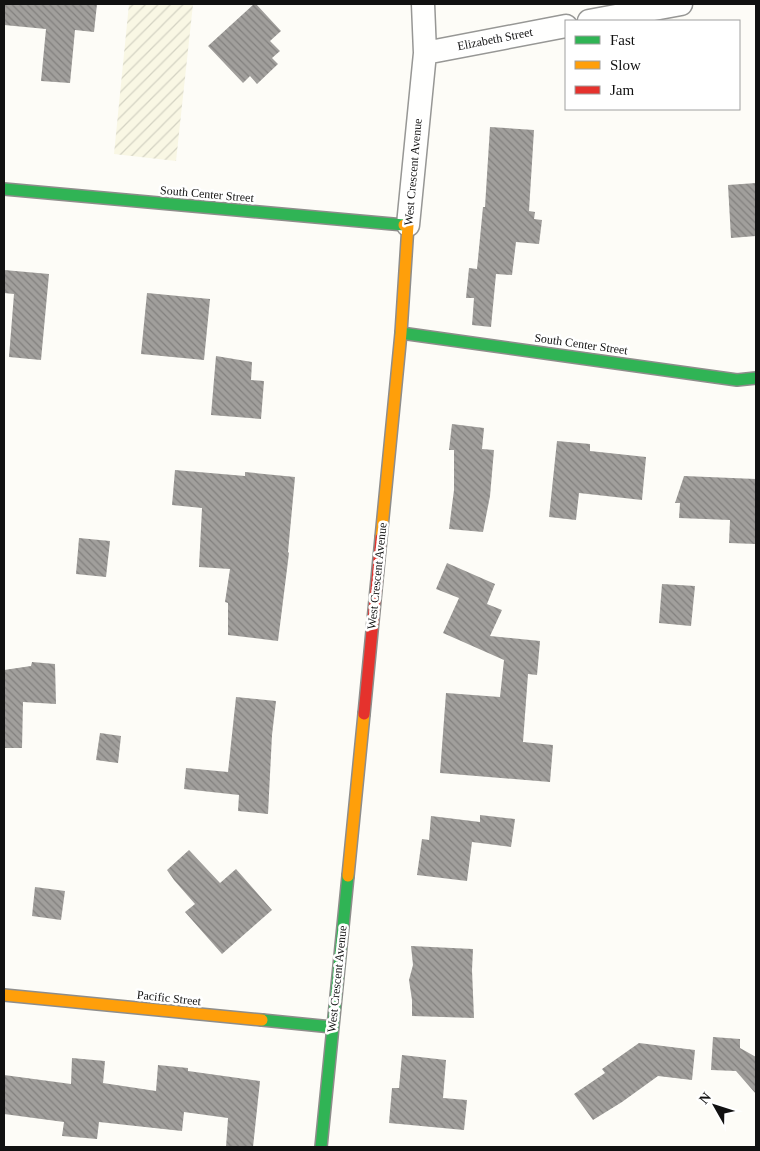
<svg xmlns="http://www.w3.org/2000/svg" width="760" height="1151" font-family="Georgia,serif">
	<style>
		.farmland { fill: url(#farmland-furrows) }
		.building { fill: url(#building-back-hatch) }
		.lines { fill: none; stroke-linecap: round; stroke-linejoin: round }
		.street-casing { stroke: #979795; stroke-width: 25 }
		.fast-casing { stroke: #8e8d8b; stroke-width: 14 }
		.slow-casing { stroke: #8e8d8b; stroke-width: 14 }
		.jam-casing { stroke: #8e8d8b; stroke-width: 14 }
		.street { stroke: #fffffe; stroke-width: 22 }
		.fast { stroke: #30b455; stroke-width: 11 }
		.slow { stroke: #ff9f0a; stroke-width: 11 }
		.jam { stroke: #e5322d; stroke-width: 11 }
		.labels { text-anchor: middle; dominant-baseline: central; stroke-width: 5; stroke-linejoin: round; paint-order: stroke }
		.street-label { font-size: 12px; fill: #111; stroke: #fff }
	</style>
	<defs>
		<pattern id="farmland-furrows" width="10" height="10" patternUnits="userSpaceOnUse" patternTransform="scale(1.25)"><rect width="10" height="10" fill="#f9f7e4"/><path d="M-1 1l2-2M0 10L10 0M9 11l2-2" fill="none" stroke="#d4d3c3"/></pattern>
		<pattern id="building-back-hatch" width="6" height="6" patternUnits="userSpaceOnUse" patternTransform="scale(1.25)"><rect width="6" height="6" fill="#a19f9c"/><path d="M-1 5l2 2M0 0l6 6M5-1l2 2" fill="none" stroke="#82807e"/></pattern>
	</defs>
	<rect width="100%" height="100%" fill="#fdfcf7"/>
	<!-- farmland -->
	<path class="farmland" d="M 129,4 L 193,4 L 176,161 L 114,154 Z"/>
	<!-- building -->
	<path class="building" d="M 4,4 L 97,4 L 94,32 L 75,30 L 70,83 L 41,81 L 46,29 L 4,25 Z
		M 254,4 L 256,4 L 281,31 L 270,41 L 280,51 L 272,58 L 278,64 L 257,84 L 250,76 L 243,83 L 208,46 Z
		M 490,127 L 534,130 L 529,211 L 535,212 L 534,219 L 542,220 L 539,244 L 516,242 L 512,275 L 496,274 L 491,327 L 472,325 L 474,298 L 466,298 L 469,268 L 477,269 L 483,207 L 485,207 Z
		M 756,183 L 756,236 L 731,238 L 728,185 Z
		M 4,270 L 49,274 L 41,360 L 9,357 L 14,294 L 4,293 Z
		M 147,293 L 210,299 L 204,360 L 141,354 Z
		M 216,356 L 252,362 L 251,380 L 264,381 L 261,419 L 211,415 Z
		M 452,424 L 484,428 L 482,449 L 494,450 L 490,496 L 483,532 L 449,529 L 454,490 L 454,450 L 449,450 Z
		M 557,441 L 590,444 L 590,451 L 646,457 L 642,500 L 579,493 L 576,520 L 549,517 Z
		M 175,470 L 245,476 L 245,472 L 295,477 L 288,552 L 289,553 L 278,641 L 228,635 L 228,603 L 225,602 L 230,569 L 199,567 L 202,508 L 172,505 Z
		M 684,476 L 756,479 L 756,544 L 729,543 L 730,520 L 679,518 L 680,503 L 675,503 Z
		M 79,538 L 110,541 L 106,577 L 76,574 Z
		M 447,563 L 495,584 L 487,604 L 502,610 L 490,636 L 540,641 L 537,675 L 528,674 L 523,742 L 553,745 L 550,782 L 440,773 L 446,693 L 500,697 L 504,660 L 443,633 L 459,598 L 436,589 Z
		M 662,584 L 695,586 L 691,626 L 659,623 Z
		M 32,662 L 55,664 L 56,704 L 23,702 L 22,748 L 4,748 L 4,670 L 31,666 Z
		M 236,697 L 276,701 L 272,735 L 268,814 L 238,811 L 239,795 L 184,789 L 186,768 L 228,772 Z
		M 100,733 L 121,736 L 118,763 L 96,760 Z
		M 480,815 L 515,819 L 511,847 L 472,842 L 467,881 L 417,875 L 422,839 L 429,840 L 431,816 L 480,822 Z
		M 189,850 L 220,883 L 236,869 L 272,910 L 222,954 L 185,912 L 195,904 L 174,880 L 167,870 Z
		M 35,887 L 65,891 L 61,920 L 32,916 Z
		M 411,946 L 473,949 L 472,970 L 474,1018 L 412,1016 L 412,1000 L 409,980 L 413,965 Z
		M 713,1037 L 740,1039 L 740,1048 L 756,1057 L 756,1094 L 736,1071 L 711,1070 Z
		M 639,1043 L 695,1050 L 692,1080 L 658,1076 L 622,1102 L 593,1120 L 574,1094 L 605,1073 L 602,1069 Z
		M 402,1055 L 446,1060 L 443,1098 L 467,1100 L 464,1130 L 389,1123 L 392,1088 L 399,1088 Z
		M 72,1058 L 105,1061 L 103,1083 L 156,1091 L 158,1065 L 188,1068 L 188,1071 L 260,1081 L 253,1147 L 226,1147 L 228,1118 L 184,1112 L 182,1131 L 99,1122 L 97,1139 L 62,1136 L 64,1122 L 4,1114 L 4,1075 L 71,1084 Z"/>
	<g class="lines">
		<!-- street casing -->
		<g class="street-casing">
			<path id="street" d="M 589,21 L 681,4
				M 425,53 L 566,26
				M 408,225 L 425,53 L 423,4"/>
		</g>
		<!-- fast casing -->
		<g class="fast-casing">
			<path id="fast" d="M 4,189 L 404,225
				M 401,333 L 737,380 L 756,378
				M 262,1020 L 332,1027
				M 321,1147 L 348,876"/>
		</g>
		<!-- slow casing -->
		<g class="slow-casing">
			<path id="slow" d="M 381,538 L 401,333 L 408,225 L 404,225
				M 348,876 L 364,714
				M 4,995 L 262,1020"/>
		</g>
		<!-- jam casing -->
		<g class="jam-casing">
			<path id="jam" d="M 364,714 L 381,538"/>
		</g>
		<!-- street -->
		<use href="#street" class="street"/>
		<!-- fast -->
		<use href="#fast" class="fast"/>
		<!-- slow -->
		<use href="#slow" class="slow"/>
		<!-- jam -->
		<use href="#jam" class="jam"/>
	</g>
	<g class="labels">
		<!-- street labels -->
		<g class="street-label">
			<text transform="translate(495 39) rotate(-11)">Elizabeth Street</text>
			<text transform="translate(413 172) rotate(-85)">West Crescent Avenue</text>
			<text transform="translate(207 194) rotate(5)">South Center Street</text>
			<text transform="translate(581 344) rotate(8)">South Center Street</text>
			<text transform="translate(377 576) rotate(-84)">West Crescent Avenue</text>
			<text transform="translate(337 979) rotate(-84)">West Crescent Avenue</text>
			<text transform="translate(169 998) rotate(6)">Pacific Street</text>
		</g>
	</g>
	<!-- border -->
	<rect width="760" height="1151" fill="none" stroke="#111111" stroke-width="10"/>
	<!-- legend -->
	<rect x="565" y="20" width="175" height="90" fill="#ffffff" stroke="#a0a0a0"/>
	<rect x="575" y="36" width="25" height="8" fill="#30b455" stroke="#a0a0a0"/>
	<text x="610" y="45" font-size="15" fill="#111111">Fast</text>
	<rect x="575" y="61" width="25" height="8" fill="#ff9f0a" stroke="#a0a0a0"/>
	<text x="610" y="70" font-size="15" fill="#111111">Slow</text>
	<rect x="575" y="86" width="25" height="8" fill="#e5322d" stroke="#a0a0a0"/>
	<text x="610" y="95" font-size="15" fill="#111111">Jam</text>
	<!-- north arrow -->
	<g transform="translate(715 1106) rotate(309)" stroke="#ffffff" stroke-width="4" paint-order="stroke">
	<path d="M0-4L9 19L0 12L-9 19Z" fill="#111111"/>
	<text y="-8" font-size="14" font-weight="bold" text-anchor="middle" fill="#111111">N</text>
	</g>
</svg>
